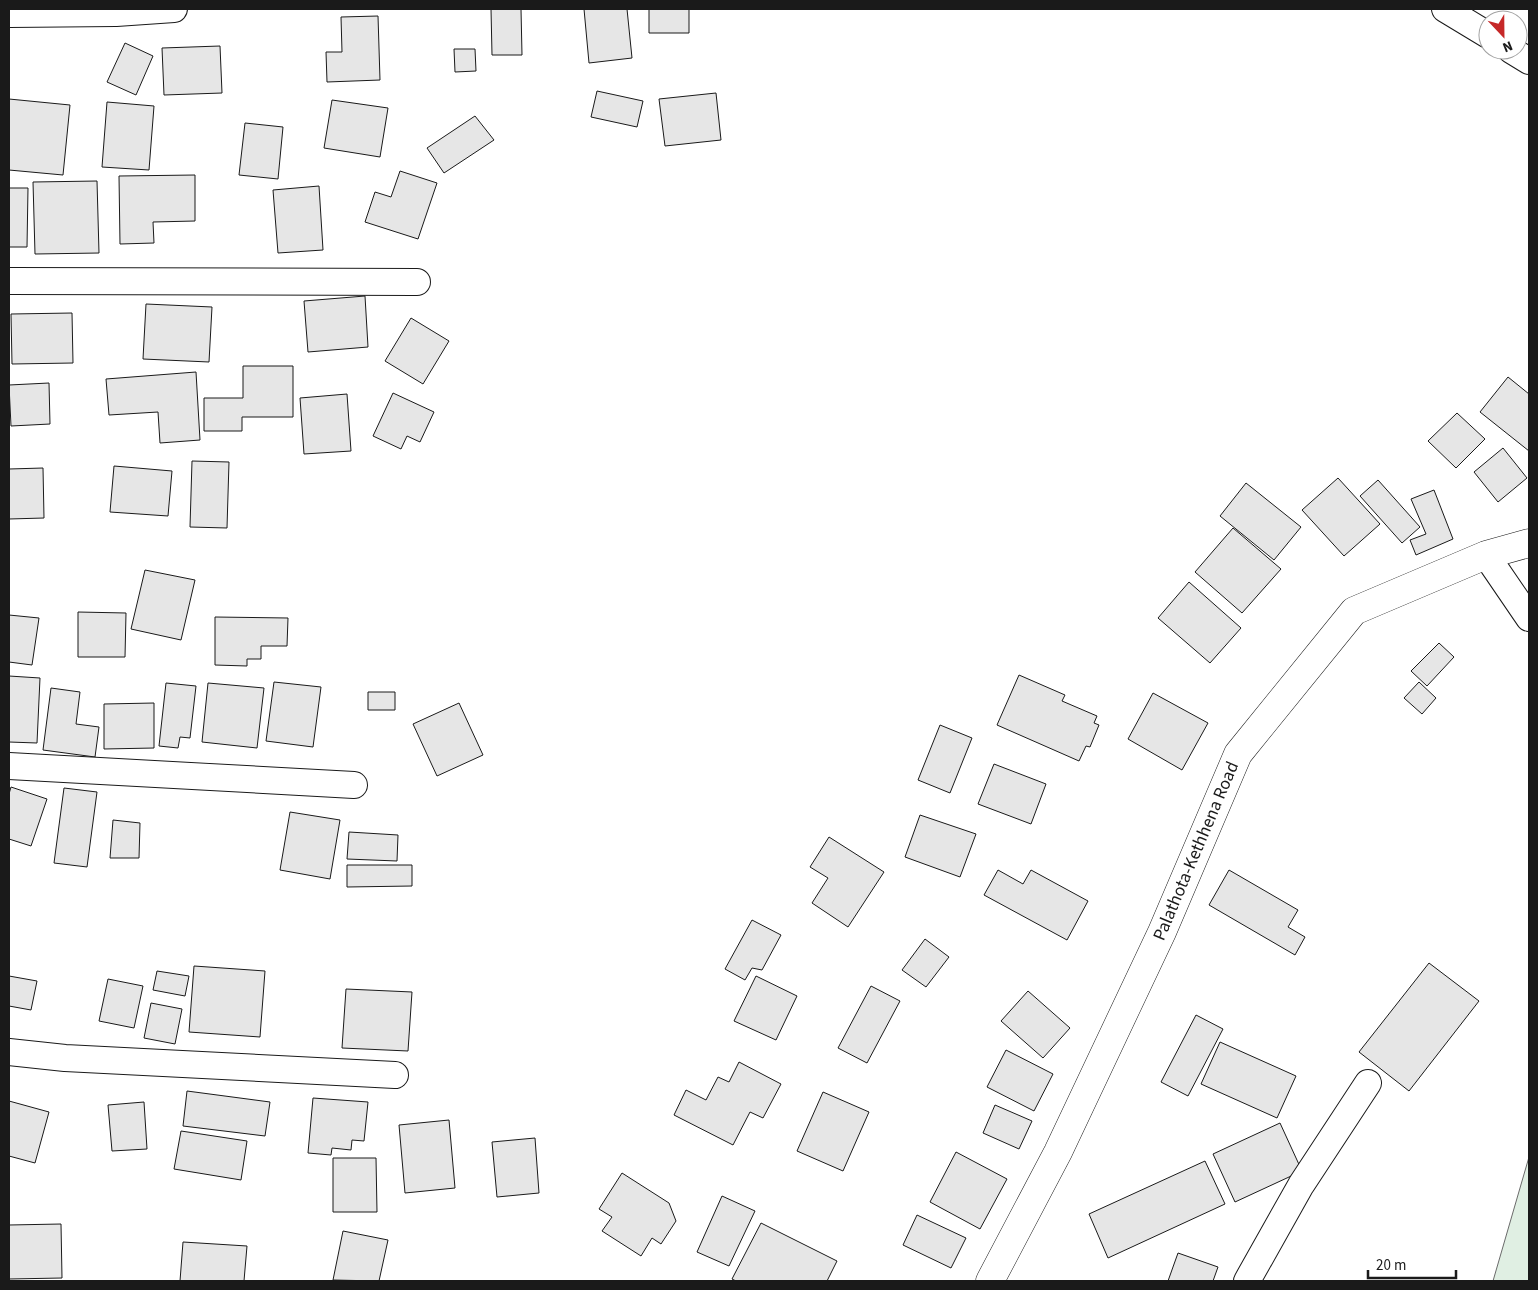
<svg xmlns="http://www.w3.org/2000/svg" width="1538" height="1290" font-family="'Source Sans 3',sans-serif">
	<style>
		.green { fill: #e0efe3; stroke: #6a6a6a }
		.building { fill: #e6e6e6; stroke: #1a1a1a }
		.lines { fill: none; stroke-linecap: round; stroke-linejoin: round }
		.minor-casing { stroke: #1a1a1a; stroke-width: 28 }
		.tertiary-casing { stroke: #1a1a1a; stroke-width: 29 }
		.minor { stroke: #fff; stroke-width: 26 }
		.tertiary { stroke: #fff; stroke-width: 28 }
		.labels { text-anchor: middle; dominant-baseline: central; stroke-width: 4; stroke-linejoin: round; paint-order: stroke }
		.street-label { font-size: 18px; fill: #1a1a1a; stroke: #fff }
	</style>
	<rect width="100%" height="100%" fill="#fff"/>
	<!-- green -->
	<path class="green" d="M 1529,1157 L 1529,1281 L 1493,1281 Z"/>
	<!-- building -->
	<path class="building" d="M 491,9 L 521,9 L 522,55 L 492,55 Z
		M 584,9 L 627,9 L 632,58 L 589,63 Z
		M 649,9 L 689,9 L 689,33 L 649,33 Z
		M 378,16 L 380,80 L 327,82 L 326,52 L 342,52 L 341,17 Z
		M 125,43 L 153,56 L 136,95 L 107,82 Z
		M 220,46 L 222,93 L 164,95 L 162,48 Z
		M 454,49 L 475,49 L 476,71 L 455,72 Z
		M 597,91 L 643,101 L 637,127 L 591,117 Z
		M 716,93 L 721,140 L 665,146 L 659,99 Z
		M 9,99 L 70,105 L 63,175 L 9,170 Z
		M 332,100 L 388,108 L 380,157 L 324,148 Z
		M 107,102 L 154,106 L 149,170 L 102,167 Z
		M 475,116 L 494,140 L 444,173 L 427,148 Z
		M 245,123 L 283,127 L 278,179 L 239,175 Z
		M 400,171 L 437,183 L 418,239 L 365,222 L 375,192 L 391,197 Z
		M 195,175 L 195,221 L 153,222 L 154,243 L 120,244 L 119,176 Z
		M 97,181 L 99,253 L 35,254 L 33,182 Z
		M 319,186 L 323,250 L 278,253 L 273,190 Z
		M 9,188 L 28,188 L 27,247 L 9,247 Z
		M 365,296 L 368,347 L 308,352 L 304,301 Z
		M 146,304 L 212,307 L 209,362 L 143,359 Z
		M 72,313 L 73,363 L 12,364 L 11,314 Z
		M 411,318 L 449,341 L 423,384 L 385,361 Z
		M 243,366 L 293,366 L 293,417 L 242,417 L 242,431 L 204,431 L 204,398 L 243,398 Z
		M 196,372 L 200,440 L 160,443 L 158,412 L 109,415 L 106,379 Z
		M 1508,377 L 1529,394 L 1529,451 L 1480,412 Z
		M 49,383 L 50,424 L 11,426 L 9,385 Z
		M 393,393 L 434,412 L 420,442 L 407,436 L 401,449 L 373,436 Z
		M 347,394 L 351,451 L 304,454 L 300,398 Z
		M 1457,413 L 1485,439 L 1456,468 L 1428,441 Z
		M 1503,448 L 1527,478 L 1498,502 L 1474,472 Z
		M 192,461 L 229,462 L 227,528 L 190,527 Z
		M 114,466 L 172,471 L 168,516 L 110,512 Z
		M 43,468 L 44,518 L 9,519 L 9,469 Z
		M 1338,478 L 1380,524 L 1344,556 L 1302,510 Z
		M 1378,480 L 1420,527 L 1402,543 L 1360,496 Z
		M 1246,483 L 1301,527 L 1274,560 L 1220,516 Z
		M 1434,490 L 1453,539 L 1416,555 L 1410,540 L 1426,534 L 1411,499 Z
		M 1233,528 L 1281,569 L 1242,613 L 1195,572 Z
		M 145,570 L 195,580 L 181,640 L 131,629 Z
		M 1189,582 L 1241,628 L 1210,663 L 1158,618 Z
		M 78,612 L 126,613 L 125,657 L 78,657 Z
		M 9,615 L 39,618 L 32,665 L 9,662 Z
		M 215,617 L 288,618 L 287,646 L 261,646 L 261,659 L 247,659 L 247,666 L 215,665 Z
		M 1439,643 L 1454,657 L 1427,686 L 1411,671 Z
		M 1019,675 L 1065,695 L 1062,701 L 1097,716 L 1094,723 L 1099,725 L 1090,747 L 1086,746 L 1079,761 L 997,725 Z
		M 9,676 L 40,678 L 37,743 L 9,742 Z
		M 274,682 L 321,687 L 313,747 L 266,741 Z
		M 1419,682 L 1436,698 L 1422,714 L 1404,698 Z
		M 166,683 L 196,686 L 190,738 L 180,737 L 178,748 L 159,746 Z
		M 208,683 L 264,688 L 257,748 L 202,742 Z
		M 51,688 L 80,692 L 76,724 L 99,727 L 95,757 L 43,750 Z
		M 368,692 L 395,692 L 395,710 L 368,710 Z
		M 1153,693 L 1208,723 L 1182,770 L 1128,739 Z
		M 154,703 L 154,748 L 104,749 L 104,704 Z
		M 459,703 L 483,755 L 437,776 L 413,724 Z
		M 940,725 L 972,738 L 950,793 L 918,780 Z
		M 994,764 L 1046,784 L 1031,824 L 978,804 Z
		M 11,787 L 47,799 L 31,846 L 9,839 L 9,794 Z
		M 64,788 L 97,792 L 87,867 L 54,863 Z
		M 290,812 L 340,820 L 330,879 L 280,870 Z
		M 920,815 L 976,834 L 960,877 L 905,857 Z
		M 113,820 L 140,823 L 139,858 L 110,858 Z
		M 349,832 L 398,835 L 397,861 L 347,859 Z
		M 829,837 L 884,872 L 848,927 L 812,903 L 828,878 L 810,867 Z
		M 347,865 L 412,865 L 412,886 L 347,887 Z
		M 998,870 L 1023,884 L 1031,870 L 1088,901 L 1067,940 L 984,895 Z
		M 1229,870 L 1298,910 L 1288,927 L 1305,937 L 1295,955 L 1209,905 Z
		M 752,920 L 781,935 L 762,970 L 752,968 L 745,980 L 725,969 Z
		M 925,939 L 949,957 L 926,987 L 902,970 Z
		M 1429,963 L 1479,1001 L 1409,1091 L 1359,1052 Z
		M 194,966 L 265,971 L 260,1037 L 189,1032 Z
		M 157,971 L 189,976 L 185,996 L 153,990 Z
		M 9,976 L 37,981 L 31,1010 L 9,1006 Z
		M 756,976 L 797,996 L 776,1040 L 734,1021 Z
		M 108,979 L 143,986 L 134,1028 L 99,1021 Z
		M 871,986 L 900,1001 L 867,1063 L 838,1048 Z
		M 346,989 L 412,992 L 408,1051 L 342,1048 Z
		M 1028,991 L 1070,1028 L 1043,1058 L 1001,1021 Z
		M 151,1003 L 182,1009 L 175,1044 L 144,1038 Z
		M 1196,1015 L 1223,1029 L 1188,1096 L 1161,1082 Z
		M 1220,1042 L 1296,1076 L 1277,1118 L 1201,1084 Z
		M 1006,1050 L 1053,1074 L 1034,1111 L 987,1087 Z
		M 739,1062 L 781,1084 L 763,1118 L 750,1112 L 733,1145 L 674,1115 L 686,1090 L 706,1100 L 718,1077 L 729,1082 Z
		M 187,1091 L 270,1102 L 265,1136 L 183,1126 Z
		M 823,1092 L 869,1112 L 843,1171 L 797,1151 Z
		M 313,1098 L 368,1102 L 364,1141 L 352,1140 L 351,1150 L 332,1148 L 331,1155 L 308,1153 Z
		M 9,1101 L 49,1112 L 35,1163 L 9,1156 Z
		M 144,1102 L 147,1149 L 112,1151 L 108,1105 Z
		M 995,1105 L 1032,1121 L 1019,1149 L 983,1133 Z
		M 449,1120 L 455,1188 L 405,1193 L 399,1125 Z
		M 1280,1123 L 1302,1171 L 1235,1202 L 1213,1154 Z
		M 181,1131 L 247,1141 L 241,1180 L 174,1169 Z
		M 535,1138 L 539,1193 L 497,1197 L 492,1142 Z
		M 956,1152 L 1007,1179 L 980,1229 L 930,1202 Z
		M 333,1158 L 376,1158 L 377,1212 L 333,1212 Z
		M 1205,1161 L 1225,1204 L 1108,1258 L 1089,1214 Z
		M 622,1173 L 669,1203 L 676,1221 L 661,1244 L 652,1238 L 641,1256 L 602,1231 L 612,1217 L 599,1209 Z
		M 722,1196 L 755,1211 L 729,1266 L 697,1252 Z
		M 917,1215 L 966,1238 L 951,1268 L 903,1245 Z
		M 761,1223 L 837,1261 L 827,1281 L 736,1281 L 732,1279 Z
		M 61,1224 L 62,1278 L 9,1279 L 9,1225 Z
		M 343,1231 L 388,1240 L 379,1281 L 333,1280 Z
		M 183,1242 L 247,1246 L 244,1281 L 180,1281 Z
		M 1178,1253 L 1218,1267 L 1213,1281 L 1168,1281 Z"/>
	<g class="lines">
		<!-- minor casing -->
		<g class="minor-casing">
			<path id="minor" d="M 1445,9 L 1488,35
				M 9,14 L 116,13 L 174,9
				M 1511,50 L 1529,61
				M 9,281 L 417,282
				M 1486,555 L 1529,618
				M 9,766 L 354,785
				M 9,1052 L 65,1058 L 395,1075
				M 1247,1281 L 1301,1185 L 1368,1083"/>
		</g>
		<!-- tertiary casing -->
		<g class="tertiary-casing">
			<path id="tertiary" d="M 990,1281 L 1058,1152 L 1162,932 L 1238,754 L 1354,611 L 1486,555 L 1529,543"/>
		</g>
		<!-- minor -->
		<use href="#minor" class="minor"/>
		<!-- tertiary -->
		<use href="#tertiary" class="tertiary"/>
	</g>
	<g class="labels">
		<!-- street labels -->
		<g class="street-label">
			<text transform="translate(1196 851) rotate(-67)">Palathota-Kethhena Road</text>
		</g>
	</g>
	<!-- border -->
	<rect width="1538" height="1290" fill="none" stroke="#1a1a1a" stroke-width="20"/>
	<!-- north arrow -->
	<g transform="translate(1503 35) rotate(158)"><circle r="24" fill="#ffffff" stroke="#a3a3a3"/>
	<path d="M0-4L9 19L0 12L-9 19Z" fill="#c62828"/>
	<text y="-8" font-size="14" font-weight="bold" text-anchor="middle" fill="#1a1a1a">N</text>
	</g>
	<!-- scale -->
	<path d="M1368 1270v8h88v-8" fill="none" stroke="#1a1a1a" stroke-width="2.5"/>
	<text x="1376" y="1270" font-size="15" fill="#1a1a1a" stroke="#ffffff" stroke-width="4" paint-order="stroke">20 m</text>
</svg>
